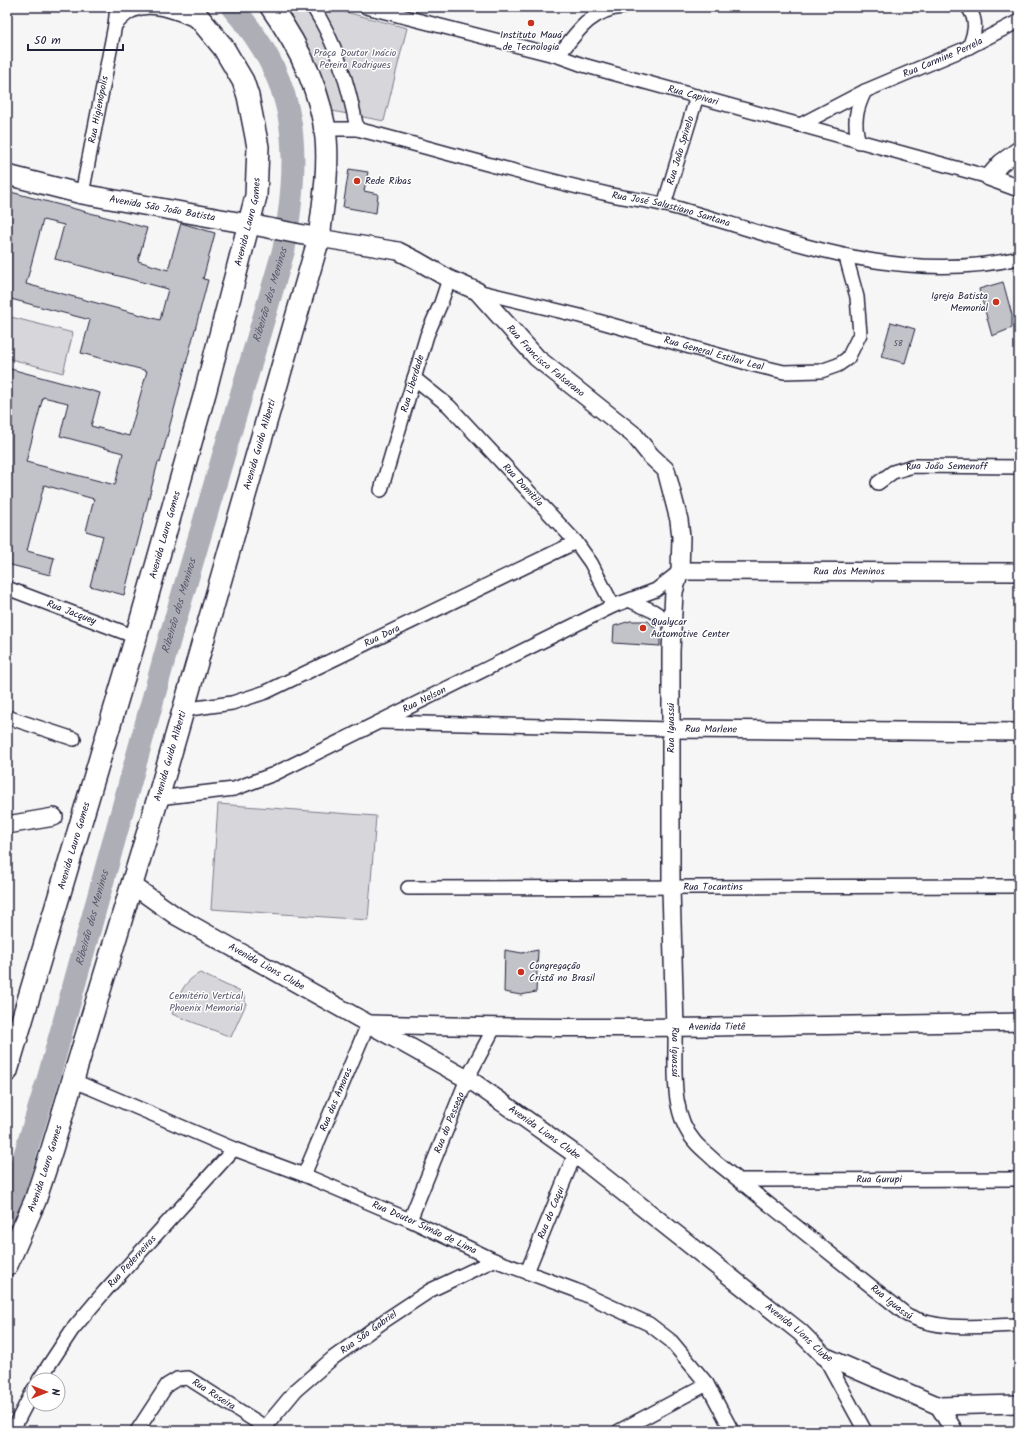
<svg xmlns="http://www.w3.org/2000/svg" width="1026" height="1438" font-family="Kalam,sans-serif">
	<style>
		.green { fill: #d7d7db; stroke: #7c7c8b }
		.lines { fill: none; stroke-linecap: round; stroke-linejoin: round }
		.river { stroke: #aeaeb7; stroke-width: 23 }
		.building { fill: #c2c2c9; stroke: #22223b; fill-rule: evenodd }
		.minor-casing { stroke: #22223b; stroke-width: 16 }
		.tertiary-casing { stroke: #22223b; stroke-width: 20 }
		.secondary-casing { stroke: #22223b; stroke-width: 22 }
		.primary-casing { stroke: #22223b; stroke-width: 24 }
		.minor { stroke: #fff; stroke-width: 13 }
		.tertiary { stroke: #fff; stroke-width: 17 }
		.secondary { stroke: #fff; stroke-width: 19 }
		.primary { stroke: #fff; stroke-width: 21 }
		.poi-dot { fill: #c8321e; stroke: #fff; stroke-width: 1.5 }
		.labels { text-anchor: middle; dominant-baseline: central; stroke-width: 3; stroke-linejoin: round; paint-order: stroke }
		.number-label { font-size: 8px; fill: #4a4a5e }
		.poi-label { font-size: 10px; fill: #22223b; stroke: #fff; text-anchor: start }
		.park-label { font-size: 10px; fill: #58586b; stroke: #fff }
		.street-label { font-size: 10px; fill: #22223b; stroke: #fff }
		.water-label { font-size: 11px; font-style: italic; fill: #5a5a6d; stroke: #fff }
	</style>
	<rect width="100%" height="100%" fill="#f6f6f7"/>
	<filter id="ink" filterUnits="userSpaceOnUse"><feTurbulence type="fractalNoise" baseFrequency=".025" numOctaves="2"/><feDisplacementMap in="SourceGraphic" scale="8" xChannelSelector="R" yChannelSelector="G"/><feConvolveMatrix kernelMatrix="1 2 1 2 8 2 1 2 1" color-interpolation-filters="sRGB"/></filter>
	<g filter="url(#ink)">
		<!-- green -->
		<path class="green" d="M 287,7 L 326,7 L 407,28 L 384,121 L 332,111 L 286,8 Z
			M 7,316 L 73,333 L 63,373 L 7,358 Z
			M 218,804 L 376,816 L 368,920 L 211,909 Z
			M 200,973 L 243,993 L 246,1004 L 231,1037 L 172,1014 C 180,996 181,983 200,973 Z"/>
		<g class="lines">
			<!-- river -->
			<path class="river" id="s1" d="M 7,1213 L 49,1076 L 169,641 L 284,249 C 300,152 301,84 232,7"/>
		</g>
		<!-- building -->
		<path class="building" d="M 349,169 L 368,172 L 364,191 L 378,194 L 376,213 L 343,207 Z
			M 7,191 L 147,228 L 138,261 L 168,270 L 181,223 L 215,233 L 203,279 L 208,280 L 160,463 L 158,462 L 124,595 L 90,586 L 103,536 L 86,531 L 94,499 L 44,485 L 27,551 L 54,558 L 50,575 L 7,564 L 7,368 L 100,393 L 91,426 L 129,436 L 147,371 L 81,353 L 90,320 L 7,298 ZM 43,220 L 64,225 L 55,259 L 168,289 L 160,320 L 26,284 ZM 43,397 L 68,403 L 60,436 L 123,453 L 115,485 L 26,462 Z
			M 1003,282 L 1012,315 L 1012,328 L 992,336 L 979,289 Z
			M 891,322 L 915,329 L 905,363 L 881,357 Z
			M 630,621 L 648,621 L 657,630 L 660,636 L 660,646 L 613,643 L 614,626 Z
			M 505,950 L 522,953 L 538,950 L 536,992 L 521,995 L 504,992 Z"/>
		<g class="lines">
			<!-- minor casing -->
			<g class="minor-casing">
				<g id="minor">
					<path d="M 313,7 C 337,44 349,86 357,129"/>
					<path id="s2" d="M 366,7 L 558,56 L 583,65 L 989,177"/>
					<path d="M 968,7 C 978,21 975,32 969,47"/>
					<path d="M 115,25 C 120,20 125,14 132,11 C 152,1 180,13 199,22"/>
					<path d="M 558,56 C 577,32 590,10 623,7"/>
					<path id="s3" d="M 800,125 L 865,91 L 969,47 L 1019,21"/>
					<path id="s4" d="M 324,129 L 357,129 C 442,151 526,176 612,195 C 630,199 648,200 666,205 C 784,237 895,287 1019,258"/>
					<path d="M 859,142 C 853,123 856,109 865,91"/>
					<path id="s5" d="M 82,194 L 115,25 L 117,7"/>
					<path id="s6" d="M 664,205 L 697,96"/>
					<path id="s7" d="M 477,291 L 580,316 L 754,365 L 784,372 L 821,371 L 838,365 L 848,358 L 860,334 L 857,297 L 846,257"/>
					<path id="s8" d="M 414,378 L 449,406 L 576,542 L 591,563 L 613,606"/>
					<path id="s9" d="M 878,483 L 893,472 L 913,466 L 1019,467"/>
					<path id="s10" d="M 381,490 L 427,335 L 441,303 L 449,279"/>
					<path id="s11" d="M 7,588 L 136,637"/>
					<path d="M 631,601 L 653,611 L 673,624"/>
					<path id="s12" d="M 182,710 L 232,703 L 266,692 L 576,542"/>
					<path d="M 7,717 L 74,739"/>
					<path d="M 380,722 L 671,729"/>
					<path id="s13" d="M 158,798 L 234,789 L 274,774 L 613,606 L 656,590 L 680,571"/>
					<path id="s14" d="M 408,888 L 1019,886"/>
					<path id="s15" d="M 675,1028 C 676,1065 669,1112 695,1142 C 701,1149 709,1155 716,1162 L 907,1315 C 941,1332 981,1326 1019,1325"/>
					<path id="s16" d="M 72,1080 L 234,1149 L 304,1175 L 410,1220 L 494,1260 L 575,1290 L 649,1324 L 671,1341 L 707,1384 L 732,1431"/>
					<path id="s17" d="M 304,1175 L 368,1024"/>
					<path id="s18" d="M 739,1180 L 1019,1179"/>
					<path id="s19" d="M 410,1220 L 467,1079 L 494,1028"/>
					<path id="s20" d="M 527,1272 L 575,1154"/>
					<path d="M 824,1356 L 865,1431"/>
					<path id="s21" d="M 39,1380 L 72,1330 L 105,1291 L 234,1149"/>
					<path d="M 12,1431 L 34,1389"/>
					<path id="s22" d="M 137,1431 L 167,1385 L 177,1379 L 188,1378 L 265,1427"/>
					<path id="s23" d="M 262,1431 L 296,1390 L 333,1358 L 384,1321 L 431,1290 L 494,1260"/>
					<path d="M 619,1431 L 707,1384"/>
				</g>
			</g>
			<!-- tertiary casing -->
			<g class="tertiary-casing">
				<g id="tertiary">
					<path d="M 1019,150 L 1001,163 L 989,177 L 1019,188"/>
					<path id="s24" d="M 319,238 L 398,251 L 416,260 L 449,279 L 477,291 L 537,358 L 634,435 L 651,456 L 666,470 L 679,520 L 681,537 L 680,571 L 674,592 L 671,651 L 671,888 L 675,1028"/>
					<path id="s25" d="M 680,571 L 1019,572"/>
					<path id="s26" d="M 671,729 L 1019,732"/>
					<path d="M 7,825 L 54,817"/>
					<path id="s27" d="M 131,884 L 176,916 L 476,1084 L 575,1154 L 800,1332 L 824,1356 L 939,1406 L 1019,1404"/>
					<path id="s28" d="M 370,1024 C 586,1031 803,1026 1019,1022"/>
					<path d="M 939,1406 L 954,1431"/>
				</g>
			</g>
			<!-- secondary casing -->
			<g class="secondary-casing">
				<g id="secondary">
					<path id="s29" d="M 7,175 L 82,194 L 249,224 L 319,238"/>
				</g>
			</g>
			<!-- primary casing -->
			<g class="primary-casing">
				<g id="primary">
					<path id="s30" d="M 7,1071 L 136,637 L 205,393 L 256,196 L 258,147 L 248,96 L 243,81 L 223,47 L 190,7"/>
					<path id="s31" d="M 7,1265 L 35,1201 L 52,1149 L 158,798 L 319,238 C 323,205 329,171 326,138 C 321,91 298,45 271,7"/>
				</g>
			</g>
			<!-- minor -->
			<use href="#minor" class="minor"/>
			<!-- tertiary -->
			<use href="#tertiary" class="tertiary"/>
			<!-- secondary -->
			<use href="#secondary" class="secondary"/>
			<!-- primary -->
			<use href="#primary" class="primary"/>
		</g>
	</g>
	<!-- markers -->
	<g class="poi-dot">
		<circle cx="531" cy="23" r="4"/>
		<circle cx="357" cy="181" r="4"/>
		<circle cx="996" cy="302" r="4"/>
		<circle cx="643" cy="628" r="4"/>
		<circle cx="521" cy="972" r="4"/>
	</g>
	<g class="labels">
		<!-- number labels -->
		<g class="number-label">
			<text x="898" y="343">58</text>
		</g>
		<!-- poi labels -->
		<g class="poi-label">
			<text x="531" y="35" text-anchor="middle">Instituto Mauá<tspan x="531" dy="12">de Tecnologia</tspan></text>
			<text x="365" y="181">Rede Ribas</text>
			<text x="988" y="296" text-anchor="end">Igreja Batista<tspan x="988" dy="12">Memorial</tspan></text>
			<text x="651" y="622">Qualycar<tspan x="651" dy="12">Automotive Center</tspan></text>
			<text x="529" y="966">Congregação<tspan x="529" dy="12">Cristã no Brasil</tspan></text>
		</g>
		<!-- park labels -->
		<g class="park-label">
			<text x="355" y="53">Praça Doutor Inácio<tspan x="355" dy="12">Pereira Rodrigues</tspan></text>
			<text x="206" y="996">Cemitério Vertical<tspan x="206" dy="12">Phoenix Memorial</tspan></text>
		</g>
		<!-- street labels -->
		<g class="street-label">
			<text stroke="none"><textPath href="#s3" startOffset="158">Rua Carmine Perrela</textPath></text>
			<text stroke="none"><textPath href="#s2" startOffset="339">Rua Capivari</textPath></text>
			<text stroke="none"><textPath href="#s5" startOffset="86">Rua Higienópolis</textPath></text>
			<text stroke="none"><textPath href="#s6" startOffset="57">Rua João Spinelo</textPath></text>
			<text stroke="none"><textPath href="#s29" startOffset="159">Avenida São João Batista</textPath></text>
			<text stroke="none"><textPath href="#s4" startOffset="357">Rua José Salustiano Santana</textPath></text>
			<text stroke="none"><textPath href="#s30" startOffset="883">Avenida Lauro Gomes</textPath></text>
			<text stroke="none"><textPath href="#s7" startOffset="245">Rua General Estilav Leal</textPath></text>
			<text stroke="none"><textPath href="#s24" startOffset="267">Rua Francisco Falsarano</textPath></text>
			<text stroke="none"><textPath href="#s10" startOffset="111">Rua Liberdade</textPath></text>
			<text stroke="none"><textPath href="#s31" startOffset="859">Avenida Guido Aliberti</textPath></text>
			<text stroke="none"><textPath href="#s9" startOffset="73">Rua João Semenoff</textPath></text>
			<text stroke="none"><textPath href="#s8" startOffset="153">Rua Domitila</textPath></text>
			<text stroke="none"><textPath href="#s30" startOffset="559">Avenida Lauro Gomes</textPath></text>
			<text stroke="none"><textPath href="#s25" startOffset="169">Rua dos Meninos</textPath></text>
			<text stroke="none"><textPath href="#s11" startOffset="69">Rua Jacquey</textPath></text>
			<text stroke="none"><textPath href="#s12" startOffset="215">Rua Dora</textPath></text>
			<text stroke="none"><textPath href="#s13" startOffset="287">Rua Nelson</textPath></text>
			<text transform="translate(671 728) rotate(-90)">Rua Iguassú</text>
			<text stroke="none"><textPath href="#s26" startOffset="40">Rua Marlene</textPath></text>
			<text stroke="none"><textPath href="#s31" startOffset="535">Avenida Guido Aliberti</textPath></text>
			<text stroke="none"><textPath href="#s30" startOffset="235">Avenida Lauro Gomes</textPath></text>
			<text stroke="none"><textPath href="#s14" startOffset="305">Rua Tocantins</textPath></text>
			<text stroke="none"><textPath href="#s27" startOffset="159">Avenida Lions Clube</textPath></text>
			<text stroke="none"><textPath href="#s28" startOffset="347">Avenida Tietê</textPath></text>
			<text stroke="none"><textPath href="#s15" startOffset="24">Rua Iguassú</textPath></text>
			<text stroke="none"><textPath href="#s17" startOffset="82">Rua das Amoras</textPath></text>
			<text stroke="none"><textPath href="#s19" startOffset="105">Rua do Pessego</textPath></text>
			<text stroke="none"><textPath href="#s27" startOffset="483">Avenida Lions Clube</textPath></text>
			<text stroke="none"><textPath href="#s31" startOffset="104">Avenida Lauro Gomes</textPath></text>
			<text stroke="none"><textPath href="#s18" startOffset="140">Rua Gurupi</textPath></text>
			<text stroke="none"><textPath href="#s20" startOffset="64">Rua do Caqui</textPath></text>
			<text stroke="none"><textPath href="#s16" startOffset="382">Rua Doutor Simão de Lima</textPath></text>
			<text stroke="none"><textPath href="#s21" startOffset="151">Rua Pederneiras</textPath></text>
			<text stroke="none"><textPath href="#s15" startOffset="372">Rua Iguassú</textPath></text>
			<text stroke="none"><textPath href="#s27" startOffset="807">Avenida Lions Clube</textPath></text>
			<text stroke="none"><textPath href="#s23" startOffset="146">Rua São Gabriel</textPath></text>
			<text stroke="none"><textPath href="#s22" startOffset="108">Rua Roseira</textPath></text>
		</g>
		<!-- water labels -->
		<g class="water-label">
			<text stroke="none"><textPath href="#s1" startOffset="955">Ribeirão dos Meninos</textPath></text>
			<text stroke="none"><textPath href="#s1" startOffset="631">Ribeirão dos Meninos</textPath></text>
			<text stroke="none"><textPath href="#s1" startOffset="307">Ribeirão dos Meninos</textPath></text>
		</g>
	</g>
	<!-- margin -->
	<rect width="1026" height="1438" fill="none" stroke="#fff" stroke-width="24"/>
	<rect x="12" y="12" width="1002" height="1414" fill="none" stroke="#22223b" stroke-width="1.5" filter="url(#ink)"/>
	<!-- north arrow -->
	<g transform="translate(46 1392) rotate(90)"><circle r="19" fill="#ffffff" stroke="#a7a7b1"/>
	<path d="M0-3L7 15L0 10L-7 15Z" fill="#c8321e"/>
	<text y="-6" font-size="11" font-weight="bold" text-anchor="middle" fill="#22223b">N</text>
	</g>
	<!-- scale -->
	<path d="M28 44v6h95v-6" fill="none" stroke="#22223b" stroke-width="2"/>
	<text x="34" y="44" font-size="12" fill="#22223b" stroke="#ffffff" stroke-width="3" paint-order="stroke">50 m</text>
</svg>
